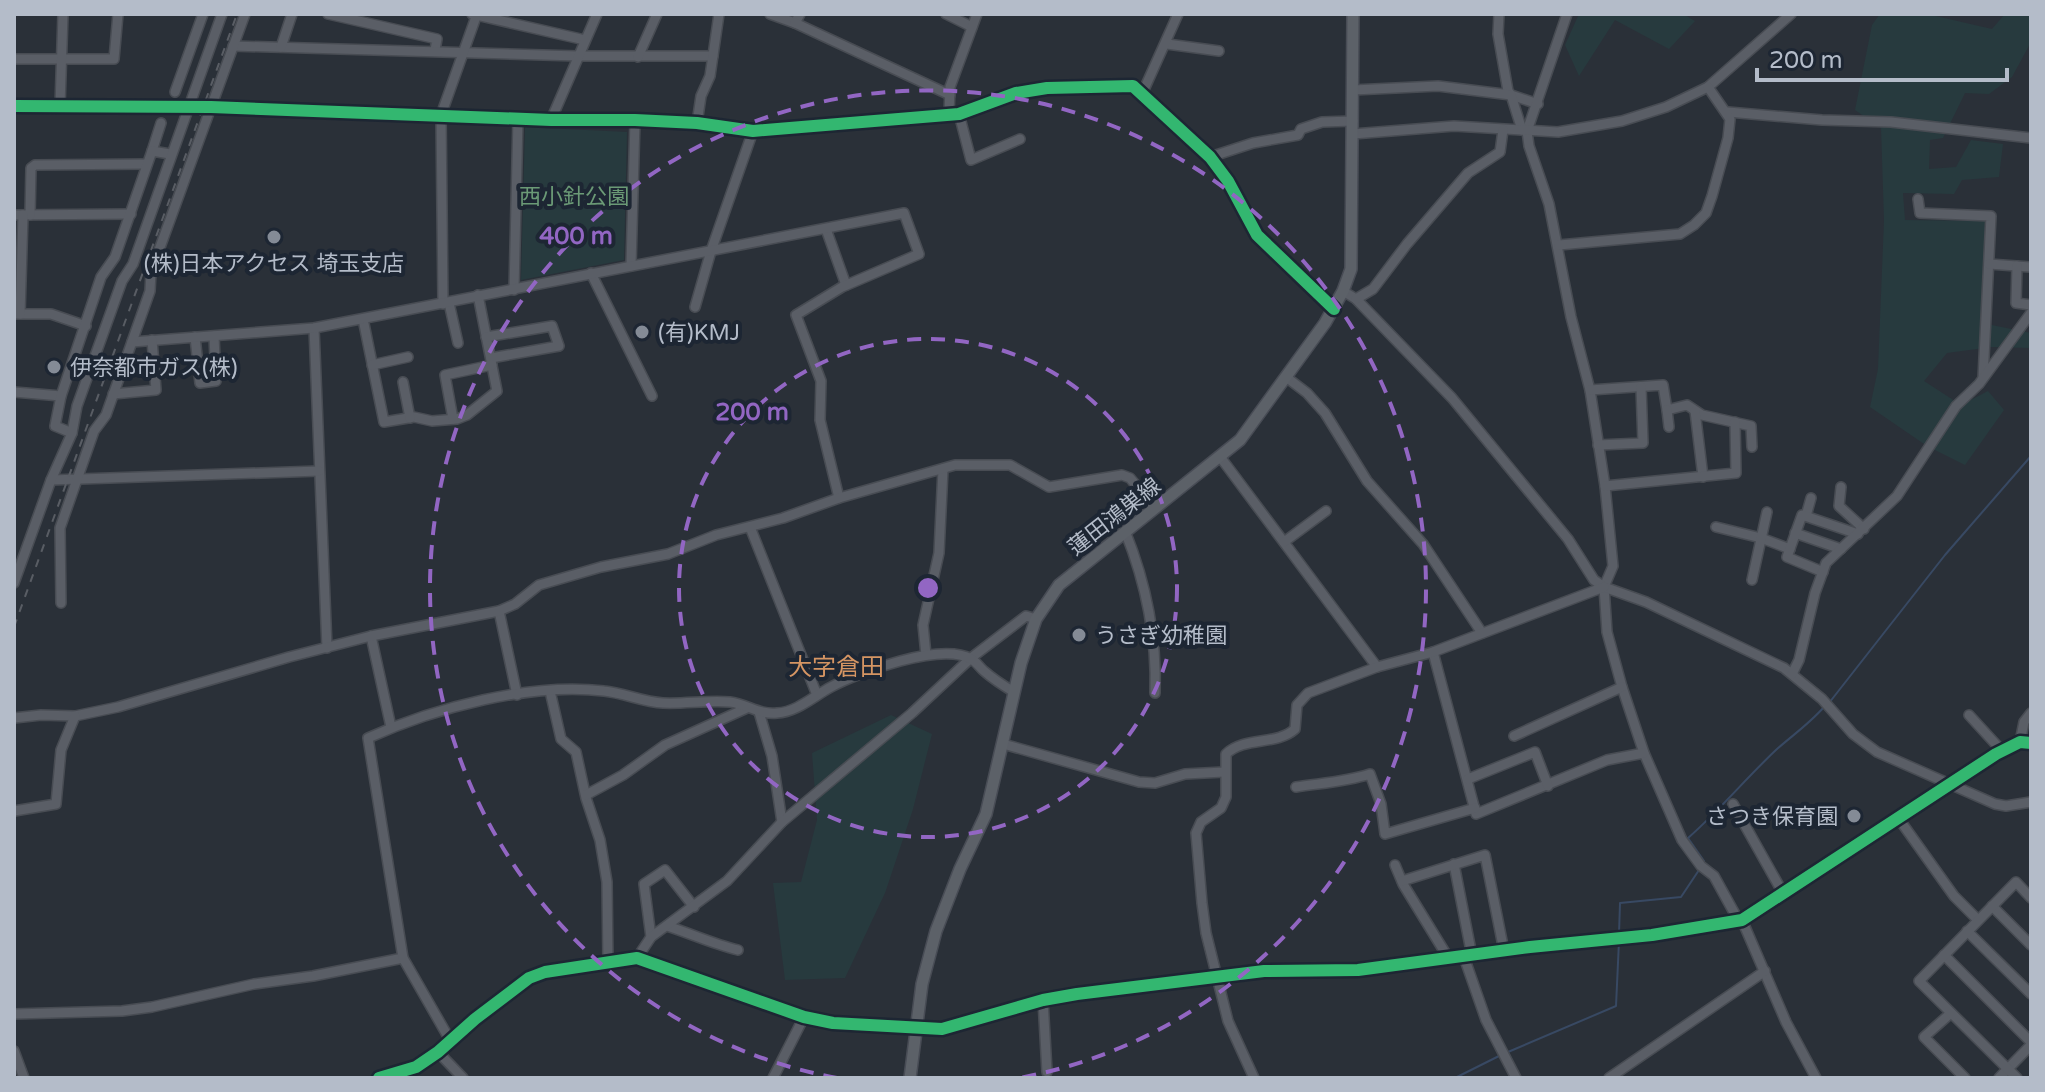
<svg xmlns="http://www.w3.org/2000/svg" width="2045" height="1092" font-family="'Varela Round','Noto Sans JP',sans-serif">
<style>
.green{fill:#273a3e}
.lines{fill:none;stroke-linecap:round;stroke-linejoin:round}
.stream{stroke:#384963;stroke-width:2}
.minor-casing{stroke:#484c53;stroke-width:12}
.major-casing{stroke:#484c55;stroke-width:14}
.minor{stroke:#5a5e66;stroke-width:9}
.major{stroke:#5c6168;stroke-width:11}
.rail{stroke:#595d64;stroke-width:2;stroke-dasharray:8 8;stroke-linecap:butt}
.cycleway-casing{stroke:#1d2633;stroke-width:17}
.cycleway{stroke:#33b770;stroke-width:12}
.ring{fill:none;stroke:#9266c3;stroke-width:4;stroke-dasharray:14 10}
.poi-dot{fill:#848b96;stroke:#1d2633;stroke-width:3}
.labels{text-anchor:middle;stroke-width:8;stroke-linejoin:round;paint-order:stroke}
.park-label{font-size:22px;fill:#6b9a76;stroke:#1d2633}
.poi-label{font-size:22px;fill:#b4bcc9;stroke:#1d2633;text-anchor:start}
.street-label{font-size:22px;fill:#b4bcc9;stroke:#1d2633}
.neighbourhood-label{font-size:24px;fill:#d59563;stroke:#1d2633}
.centre{fill:#9266c3;stroke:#1d2633;stroke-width:4}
.ring-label{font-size:24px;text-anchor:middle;font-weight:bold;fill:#9266c3;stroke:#1d2633;stroke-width:8;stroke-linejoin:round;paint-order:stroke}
</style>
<rect width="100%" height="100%" fill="#2a3038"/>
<g class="green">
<path d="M1579 14H1683L1695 21 1669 49 1615 20 1579 76 1565 45Z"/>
<path d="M1880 14H1927L1992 29 2005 14H2031V42L2012 77 1989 94 1965 93 1943 138 1930 140 1929 169 1956 167 1971 140 2003 144 1999 177 1962 180 1954 194 1903 193 1905 220 1985 221 1982 323 2031 333V348L1992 347 1947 353 1924 381 1961 405 1988 391 2004 410 1965 465 1927 446 1870 407 1878 369 1884 220 1881 128 1855 110 1872 25Z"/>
<path d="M525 127 627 132 624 260 521 280Z"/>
<path d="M891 715 932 734 913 809 885 893 845 978 785 980 773 883 801 882 817 820 812 753Z"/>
</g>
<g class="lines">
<g class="stream">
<path d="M1829 703 1945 555 2031 456"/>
<path d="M1704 861 1688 838C1720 810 1746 778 1777 749 1793 735 1810 723 1824 707"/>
<path d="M1619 934 1620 903 1681 897 1699 870"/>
<path d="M1508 1052 1616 1006 1619 941"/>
<path d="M1455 1078 1499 1056"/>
</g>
<g class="minor-casing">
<g id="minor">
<path d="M328 14 437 39 435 50"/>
<path d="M472 14 585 40"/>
<path d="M770 14 795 23 800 14"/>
<path d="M946 14 972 27"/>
<path d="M1499 14 1498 34 1508 91 1511 95 1538 104"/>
<path d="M1567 14 1527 131 1529 146 1549 204 1571 317 1590 390 1605 486 1613 566 1604 587 1607 632 1622 687 1644 753 1682 840 1701 866 1714 876 1736 916 1742 920 1786 1022 1816 1078"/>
<path d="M795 23 950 95"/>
<path d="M1167 44 1219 51"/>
<path d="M233 46 578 56H713"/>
<path d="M281 47 292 14"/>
<path d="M638 57 657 14"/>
<path d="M14 59H114L118 14"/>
<path d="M1353 90 1438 86 1511 95 1522 130"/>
<path d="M175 92 203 14"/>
<path d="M1142 94 1178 14"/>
<path d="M14 106 211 107 551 120H635L697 123 753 131 959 114 1016 93 1047 88 1133 86 1210 157 1228 181 1257 235 1334 309"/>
<path d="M60 106 63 14"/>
<path d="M1728 112 1822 120 1891 122 2031 138"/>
<path d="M949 114 950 87 977 14"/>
<path d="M959 114 971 160 1020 139"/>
<path d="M551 120 597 14"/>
<path d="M697 123 701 96 710 76 719 14"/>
<path d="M1353 134 1454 126 1558 132 1622 121 1666 107 1708 87 1791 14"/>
<path d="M152 151 161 123"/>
<path d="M1210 157 1253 143 1298 135 1301 129 1322 122 1353 121"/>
<path d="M1918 199 1920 213 1991 216 1983 378"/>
<path d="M14 215 131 214"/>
<path d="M30 215 31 168 35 165 147 164"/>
<path d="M826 229 846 285"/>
<path d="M1559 245 1680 234 1694 225 1706 213 1712 196 1728 138 1730 119 1708 87"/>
<path d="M1989 264 2030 267"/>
<path d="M631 266 635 120"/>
<path d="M2017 266 2016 303 2031 305"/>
<path d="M591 273 652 396"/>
<path d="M514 290 518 118"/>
<path d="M1343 291 1356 299 1452 398 1568 539 1594 580 1604 587 1646 602 1784 668 1822 699 1853 734 1877 752 1995 804 2006 806 2031 802"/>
<path d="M1356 299 1373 289 1407 244 1468 173 1500 152 1503 130"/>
<path d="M449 303 458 343"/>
<path d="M443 304 441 115 477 14"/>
<path d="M695 307 711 251 753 131"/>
<path d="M14 314H51L86 326"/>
<path d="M20 314 23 215"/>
<path d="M363 319 384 422 414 417 432 421 457 419 467 415 497 391 478 295"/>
<path d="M314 328 327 648"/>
<path d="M195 337 200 383 216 381 214 336"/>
<path d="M486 337 552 326 559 346 491 358"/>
<path d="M132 342 314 328 904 213 919 254 842 287 796 315 821 381 820 420 839 498"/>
<path d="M372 365 408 357"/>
<path d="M1286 377 1307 393 1325 413 1367 481 1423 544 1482 633"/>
<path d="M403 382 410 418"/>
<path d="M1590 390 1663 385 1667 410 1687 405 1702 415 1751 426 1752 447"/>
<path d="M14 392 61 396"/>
<path d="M113 394 156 390 152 340"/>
<path d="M1667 410 1669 427"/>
<path d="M1695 411 1703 477"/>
<path d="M453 419 445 375 492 365"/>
<path d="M72 433 55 426 61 396 101 277 115 257 152 151 170 154"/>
<path d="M1598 445 1643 443 1641 387"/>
<path d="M1221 458 1377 667"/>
<path d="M51 480 319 471"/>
<path d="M1605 486 1736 473 1735 422"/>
<path d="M1841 487 1839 506 1864 529"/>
<path d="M1806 516 1811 498"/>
<path d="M750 527 817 695"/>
<path d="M1716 527 1761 538 1790 549"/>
<path d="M1125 531C1146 583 1157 636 1155 693"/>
<path d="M1795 533 1841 549"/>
<path d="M1284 542 1326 511"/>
<path d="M1823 572 1787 557 1802 515 1858 534"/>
<path d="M1752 580 1767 512"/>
<path d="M14 583 51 480 72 433 77 406 122 281 133 264 222 14"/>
<path d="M61 603 60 528 94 431 106 415 150 291 151 272 245 14"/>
<path d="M499 611 517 695"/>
<path d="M371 636 391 727"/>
<path d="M1433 652 1476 814 1607 760 1644 753"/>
<path d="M926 655 923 625 939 553 943 469"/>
<path d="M1792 674 1799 660 1815 593 1826 563 1897 496 1956 406 1979 384 2031 313"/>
<path d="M550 691 561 739 576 752 586 798 600 840 607 882 608 963"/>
<path d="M759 712 772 756 782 822"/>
<path d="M1969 715 2002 751"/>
<path d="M14 718 41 715 75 716 118 707 289 657 371 636 499 611 515 604 539 585 601 567 668 554 716 535 783 518 839 498 955 465H1010L1049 487 1122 475 1130 478 1155 508"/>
<path d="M1514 736 1622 687"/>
<path d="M2020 742 2024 722 2031 713"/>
<path d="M1003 744 1139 782 1155 783 1185 774 1224 772"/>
<path d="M1468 779 1535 752 1548 786"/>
<path d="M1296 787C1322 783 1345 782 1370 774L1381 804 1385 834 1475 808"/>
<path d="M586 795 623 775 665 745 747 708"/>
<path d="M1733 804 1783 893"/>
<path d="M14 811 56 804 61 750 75 716"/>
<path d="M1899 819 1954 896 1978 920"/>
<path d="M1454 864 1472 956"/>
<path d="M1395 865 1403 884 1449 959"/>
<path d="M1402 881 1485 855 1504 951"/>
<path d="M1992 906 2031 945"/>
<path d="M667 926C692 934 713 944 738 950"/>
<path d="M1967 931 2031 994"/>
<path d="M651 937 644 884 665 870 694 907"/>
<path d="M1944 955 2031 1042"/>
<path d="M1464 957 1486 1020 1516 1078"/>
<path d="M637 958 651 937 727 881 782 822 912 713 971 658 1026 616 1036 619"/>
<path d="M1043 1000 1047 1072"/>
<path d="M1951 1013 1924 1037 1965 1078"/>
<path d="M14 1014 122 1011 152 1007 254 984 313 976 403 958"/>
<path d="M450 1040 403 958 368 738C434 708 531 682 604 691 624 693 643 702 663 703 686 704 708 700 730 702 747 704 759 715 777 713 797 712 814 696 831 687 859 672 941 642 971 659 976 661 980 668 984 671 993 679 1004 686 1014 692"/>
<path d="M14 1051 24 1078"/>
<path d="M438 1052 463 1078"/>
<path d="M379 1078 416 1067 438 1052 475 1019 529 978 545 972 637 958 804 1017 833 1023 942 1029 1043 1000 1077 994 1264 971 1358 970 1530 947 1652 935 1742 920 1996 754 2020 742 2031 743"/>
<path d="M773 1078 804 1017"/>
<path d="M1254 1078 1228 1021 1206 933 1202 903 1196 833 1201 822 1221 808 1226 797V754C1245 736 1276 746 1295 729L1297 705 1308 693 1377 667 1433 652 1604 587"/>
<path d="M1609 1078 1765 971"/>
<path d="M1999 1078 2031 1045"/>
<path d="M2017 1078 1919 981 2016 882 2031 898"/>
</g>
</g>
<g class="major-casing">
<path id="major" d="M910 1078 922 984 936 931 960 869 986 814 1021 663 1036 619 1059 585 1240 440 1325 323 1343 291 1351 269 1353 14"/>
</g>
<use href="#minor" class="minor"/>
<use href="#major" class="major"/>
<path class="rail" d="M14 627 237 14"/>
<g class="cycleway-casing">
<g id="cycleway">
<path d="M14 106 211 107 551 120H635L697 123 753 131 959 114 1016 93 1047 88 1133 86 1210 157 1228 181 1257 235 1334 309"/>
<path d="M379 1078 416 1067 438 1052 475 1019 529 978 545 972 637 958 804 1017 833 1023 942 1029 1043 1000 1077 994 1264 971 1358 970 1530 947 1652 935 1742 920 1996 754 2020 742 2031 743"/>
</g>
</g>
<use href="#cycleway" class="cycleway"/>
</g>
<g class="ring">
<circle cx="928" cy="588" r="249"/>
<path d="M837 1078A498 498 0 1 1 1019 1078"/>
</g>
<g class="poi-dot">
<circle cx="274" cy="237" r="8"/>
<circle cx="642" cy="332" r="8"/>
<circle cx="54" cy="367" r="8"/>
<circle cx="1079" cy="635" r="8"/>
<circle cx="1854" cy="816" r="8"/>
</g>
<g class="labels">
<g class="park-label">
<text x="574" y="204">西小針公園</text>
</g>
<g class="poi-label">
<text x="274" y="271" text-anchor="middle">(株)日本アクセス 埼玉支店</text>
<text x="658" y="340">(有)KMJ</text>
<text x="70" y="375">伊奈都市ガス(株)</text>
<text x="1095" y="643">うさぎ幼稚園</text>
<text x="1838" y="824" text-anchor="end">さつき保育園</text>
</g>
<g class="street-label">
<text transform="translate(1114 516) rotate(-38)" y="8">蓮田鴻巣線</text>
</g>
<g class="neighbourhood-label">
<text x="836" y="675">大字倉田</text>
</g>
</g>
<circle cx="928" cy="588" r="12" class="centre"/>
<g class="ring-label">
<text x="576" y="244">400 m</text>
<text x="752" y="420">200 m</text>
</g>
<rect width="2045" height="1092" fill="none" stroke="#b4bcc9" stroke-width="32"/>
<path d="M1757 68v12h250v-12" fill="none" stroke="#b4bcc9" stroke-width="4"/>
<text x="1769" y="68" font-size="24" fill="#b4bcc9" stroke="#1d2633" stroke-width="6" paint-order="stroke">200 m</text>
</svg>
